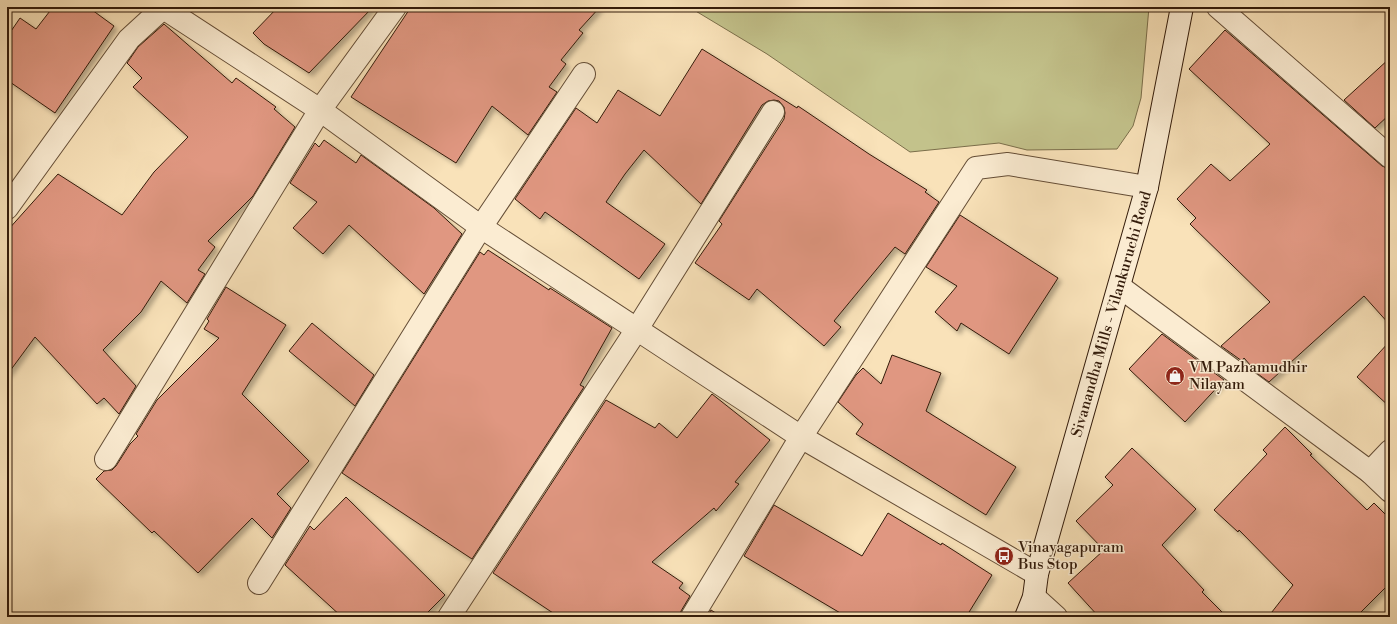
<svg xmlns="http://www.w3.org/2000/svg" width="1397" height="624" font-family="'Libre Bodoni',serif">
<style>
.green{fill:#c3c28b;stroke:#7b6e4a}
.building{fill:#e09781;stroke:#331b0a;filter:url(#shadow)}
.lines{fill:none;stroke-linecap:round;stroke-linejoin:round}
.street-casing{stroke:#644d36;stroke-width:24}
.secondary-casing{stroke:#331b0a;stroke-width:24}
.street{stroke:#fbecd2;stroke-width:22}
.secondary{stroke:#fbecd2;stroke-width:22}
.labels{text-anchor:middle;stroke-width:3;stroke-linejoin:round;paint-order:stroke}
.street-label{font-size:15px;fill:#331b0a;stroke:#fbecd2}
.poi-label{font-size:15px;fill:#331b0a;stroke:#fbecd2;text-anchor:start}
</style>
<defs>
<filter id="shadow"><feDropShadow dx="3.5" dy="3.5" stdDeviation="2" flood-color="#0004"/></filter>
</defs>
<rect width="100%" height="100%" fill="#f9e2b9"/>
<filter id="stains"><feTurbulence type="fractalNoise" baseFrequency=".005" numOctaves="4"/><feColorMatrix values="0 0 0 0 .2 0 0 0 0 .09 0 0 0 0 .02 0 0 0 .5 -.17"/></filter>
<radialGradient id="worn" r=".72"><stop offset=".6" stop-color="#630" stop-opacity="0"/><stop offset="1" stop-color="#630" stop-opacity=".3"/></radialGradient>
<path class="green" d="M689 7H1149L1141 98 1133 126 1117 149 1027 150 999 143 910 152 767 54Z"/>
<g class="building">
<path d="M53 7H88L114 26 55 113 7 80V37L20 18 36 29Z"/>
<path d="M278 7H373L309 73 264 44 253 33Z"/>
<path d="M411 7H600L579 30 583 33 561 60 566 64 549 87 557 92 528 135 492 106 456 163 351 97Z"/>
<path d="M164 24 232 83 236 78 276 107 274 109 295 127 253 196 208 241 215 247 198 270 205 274 187 303 161 281 141 312 103 350 136 386 119 414 104 398 97 404 35 337 7 375V231L58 174 122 215 154 172 188 137 133 87 142 78 127 63 138 47Z"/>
<path d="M1225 30 1382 166 1390 169V325L1364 296 1269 382 1258 374 1244 358 1242 361 1221 346 1270 302 1190 224 1196 218 1177 199 1211 164 1230 181 1270 144 1189 69Z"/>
<path d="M702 49 797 108 798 106 869 154 927 190 925 192 939 202 905 254 895 247 834 321 841 327 824 346 757 289 749 300 695 263 722 224 719 221 784 119 785 113 784 107 779 101 774 100 768 101 762 105 701 204 644 150 625 174 606 202 665 244 639 279 545 212 540 219 515 199 576 108 597 123 618 90 660 116Z"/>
<path d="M1390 58V114L1375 128 1344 100Z"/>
<path d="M324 140 356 163 361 155 434 208 462 234 424 294 349 225 323 254 293 228 317 202 290 183 315 143 319 147Z"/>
<path d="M960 215 1058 278 1009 354 961 323 957 331 935 312 957 286 926 267Z"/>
<path d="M488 250 549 290 550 288 612 328 580 385 584 387 472 559 342 473 480 252 484 255Z"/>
<path d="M226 287 286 325 242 394 309 461 277 494 291 508 272 538 252 518 198 573 154 531 152 533 96 479 104 471 112 470 116 466 130 444 138 436 136 434 157 400 219 338 204 329 209 321 207 319Z"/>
<path d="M312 323 374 375 355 406 289 351Z"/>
<path d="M1162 334 1224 380 1185 422 1129 369Z"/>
<path d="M1390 341V407L1357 377Z"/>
<path d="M892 355 941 373 926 411 1016 467 986 515 856 434 863 424 838 402 856 375 863 368 881 384Z"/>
<path d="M712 394 770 440 735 482 739 484 716 511 714 508 652 562 683 583 679 588 690 596 681 611 680 617H559L493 573 606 400 655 428 659 423 677 438Z"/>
<path d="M1285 427 1312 454 1310 455 1367 510 1374 503 1390 519V583L1356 617H1268L1293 585 1239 530 1238 532 1214 510 1267 454 1263 450Z"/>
<path d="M1132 448 1196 509 1162 545 1204 590 1202 592 1227 617H1099L1068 583 1104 550 1076 521 1113 485 1105 477Z"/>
<path d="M346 497 445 595 423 617H342L285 565 310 526 314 530Z"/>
<path d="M774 505 862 556 888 513 941 545 942 543 992 575 966 617H847L744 556Z"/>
<path d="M711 610 722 617H707Z"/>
</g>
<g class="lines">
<g class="street-casing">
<g id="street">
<path d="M162 7 320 110 481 227 801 437 1037 574"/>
<path d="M1218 7 1390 157"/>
<path d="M7 208 129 39 164 7"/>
<path d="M1120 287 1370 472 1390 491"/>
<path d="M106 459 320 110 395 7"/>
<path d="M1370 472 1390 451"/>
<path d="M259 583 481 227 584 74"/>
<path d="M1034 597 1056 617"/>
<path d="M449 617 637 329 773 112"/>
<path d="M692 617 801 437 976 168 1008 164 1147 187"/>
</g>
</g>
<g class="secondary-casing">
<path id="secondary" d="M1026 617 1034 597 1037 574 1147 187 1182 7"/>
</g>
<use href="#street" class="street"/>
<use href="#secondary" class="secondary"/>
</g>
<defs>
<g id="shop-disc" transform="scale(1)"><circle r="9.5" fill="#8f2418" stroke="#fbecd2"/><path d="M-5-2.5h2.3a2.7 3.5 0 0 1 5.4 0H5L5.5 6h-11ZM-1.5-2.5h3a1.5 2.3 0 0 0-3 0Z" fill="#fff"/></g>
<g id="bus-disc" transform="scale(1)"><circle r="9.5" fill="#8f2418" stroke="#fbecd2"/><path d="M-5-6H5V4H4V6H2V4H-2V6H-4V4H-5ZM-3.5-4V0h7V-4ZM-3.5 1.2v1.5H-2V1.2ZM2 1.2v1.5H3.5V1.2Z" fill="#fff"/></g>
</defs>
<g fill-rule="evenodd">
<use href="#shop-disc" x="1175" y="376"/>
<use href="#bus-disc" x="1004" y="556"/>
</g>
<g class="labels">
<g class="street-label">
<text transform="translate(1111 314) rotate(-74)" y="5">Sivanandha Mills - Vilankuruchi Road</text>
</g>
<g class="poi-label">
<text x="1189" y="372">VM Pazhamudhir<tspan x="1189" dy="17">Nilayam</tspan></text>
<text x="1018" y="552">Vinayagapuram<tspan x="1018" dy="17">Bus Stop</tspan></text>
</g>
</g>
<rect width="1397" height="624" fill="none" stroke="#f9e2b9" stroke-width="24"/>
<rect x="8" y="8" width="1381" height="608" fill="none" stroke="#331b0a" stroke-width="2"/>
<rect x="12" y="12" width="1373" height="600" fill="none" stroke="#331b0a"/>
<rect width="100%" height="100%" filter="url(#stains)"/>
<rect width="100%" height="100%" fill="url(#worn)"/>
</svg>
